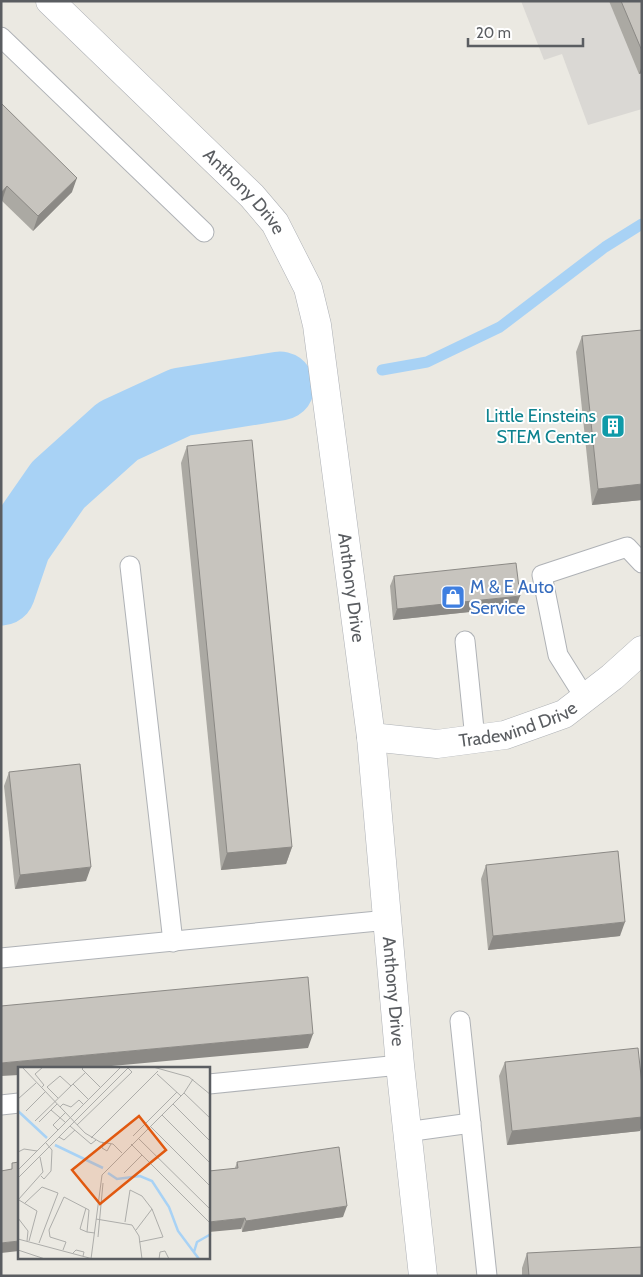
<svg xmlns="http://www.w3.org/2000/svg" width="643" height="1277" font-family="Cabin,sans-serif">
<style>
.industrial{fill:#dad8d4}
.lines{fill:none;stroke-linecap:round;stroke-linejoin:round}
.stream{stroke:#a8d2f5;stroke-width:11}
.river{stroke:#a8d2f5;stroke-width:69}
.lane-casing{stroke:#afb2b6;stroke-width:21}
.street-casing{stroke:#afb2b6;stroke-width:29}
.secondary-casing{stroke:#aeb1b6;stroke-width:29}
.lane{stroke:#fff;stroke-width:19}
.street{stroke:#fff;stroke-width:28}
.secondary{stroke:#fff;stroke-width:28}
.wall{fill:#aba9a3}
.shaded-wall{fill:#8b8985}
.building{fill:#c7c4be;stroke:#8b8985}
.labels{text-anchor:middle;stroke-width:4;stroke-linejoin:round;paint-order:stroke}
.street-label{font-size:18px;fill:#5a5d61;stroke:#fff}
.culture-label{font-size:18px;fill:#0d838f;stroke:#fff;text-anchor:end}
.shop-label{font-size:18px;fill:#366cbe;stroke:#fff;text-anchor:start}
.inset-river{fill:none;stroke:#a8d2f5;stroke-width:2.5}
.inset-road{fill:none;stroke:#adadaa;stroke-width:1}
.view{fill:#e15910;fill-opacity:0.15;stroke:#e15910;stroke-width:2.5}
.inset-edge{fill:none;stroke:#5a5d61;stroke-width:2.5}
</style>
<rect width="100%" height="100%" fill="#ebe9e2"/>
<path class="industrial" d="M521 1H642V109L588 125 562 54 544 60Z"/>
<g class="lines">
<path class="stream" d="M382 370 427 362 500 327 605 247 642 224"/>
<path class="river" d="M1 591 17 544 58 485 118 431 181 402 280 386"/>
<g class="lane-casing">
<g id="lane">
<path d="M1 37 204 232"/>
<path d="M130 566 173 942"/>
<path d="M465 641 475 739"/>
<path d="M585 698 558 655 542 575 627 547 642 563"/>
<path d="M1 958 388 920"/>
<path d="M460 1021 487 1276"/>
<path d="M209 1084 400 1065"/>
<path d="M1 1105 19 1103"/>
<path d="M406 1132 471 1123"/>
</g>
</g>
<g class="street-casing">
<g id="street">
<path id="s1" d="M371 737 437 744 505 735 564 714 612 677 642 650"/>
</g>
</g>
<g class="secondary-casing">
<g id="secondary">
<path id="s2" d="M50 1 252 196 275 223 308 288 317 325 371 737 400 1065 423 1276"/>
</g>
</g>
<use href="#lane" class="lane"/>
<use href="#street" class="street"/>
<use href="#secondary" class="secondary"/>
</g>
<g class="wall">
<path d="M609 1H642V73L639 74Z"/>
<path d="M1 103 72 192 33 231 2 201Z"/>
<path d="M582 336 642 500 592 505 576 352Z"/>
<path d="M187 446 292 847 286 864 221 870 181 463Z"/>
<path d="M394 576 516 607 393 620 390 586Z"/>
<path d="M9 772 86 881 15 889 4 786Z"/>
<path d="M486 865 620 936 488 950 481 879Z"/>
<path d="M505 1062 642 1085V1125L640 1131 507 1145 499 1076Z"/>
<path d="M237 1162 343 1217 242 1232 235 1168Z"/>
<path d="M527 1253 642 1276H522V1268Z"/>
</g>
<g class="shaded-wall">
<path d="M642 66V73L639 74Z"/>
<path d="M77 178 72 192 33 231 38 216Z"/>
<path d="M7 186 2 201 1 202V193Z"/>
<path d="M642 484V500L592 505 598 489Z"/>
<path d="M520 596 516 607 393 620 397 609Z"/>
<path d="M292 847 286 864 221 870 227 853Z"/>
<path d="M91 867 86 881 15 889 20 875Z"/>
<path d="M625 922 620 936 488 950 493 936Z"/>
<path d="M313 1034 308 1048 90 1068H19V1075L1 1076V1063Z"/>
<path d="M642 1117V1125L640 1131 507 1145 512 1131Z"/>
<path d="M347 1206 343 1217 242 1232 246 1221Z"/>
<path d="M245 1218 241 1229 209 1232V1222Z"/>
<path d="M19 1241V1251L1 1253V1243Z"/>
</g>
<g class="building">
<path d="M621 1H642V51Z"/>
<path d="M1 103 77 178 38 216 7 186 1 193Z"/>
<path d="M642 330V484L598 489 582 336Z"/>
<path d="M252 440 292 847 227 853 187 446Z"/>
<path d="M516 563 520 596 397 609 394 576Z"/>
<path d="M80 764 91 867 20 875 9 772Z"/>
<path d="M618 851 625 922 493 936 486 865Z"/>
<path d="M308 977 313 1034 1 1063V1006Z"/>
<path d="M638 1048 642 1085V1117L512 1131 505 1062Z"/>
<path d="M339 1147 347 1206 246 1221 245 1218 209 1222V1171L238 1168 237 1162Z"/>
<path d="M19 1162V1241L1 1243V1171L12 1169V1163Z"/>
<path d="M642 1247V1276H529L527 1253Z"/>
</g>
<defs>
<g id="building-square" transform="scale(1.25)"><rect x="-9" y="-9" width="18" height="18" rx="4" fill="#0f9aa8" stroke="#fff"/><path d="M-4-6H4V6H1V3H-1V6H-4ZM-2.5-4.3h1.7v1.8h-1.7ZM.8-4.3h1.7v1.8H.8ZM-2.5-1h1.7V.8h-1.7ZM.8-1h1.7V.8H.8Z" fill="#fff"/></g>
<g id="shop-square" transform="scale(1.25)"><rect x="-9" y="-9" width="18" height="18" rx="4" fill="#3f7fe0" stroke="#fff"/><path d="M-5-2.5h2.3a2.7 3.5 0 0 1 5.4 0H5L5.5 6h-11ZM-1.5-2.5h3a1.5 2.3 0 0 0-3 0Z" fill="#fff"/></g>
</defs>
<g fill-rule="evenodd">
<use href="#building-square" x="613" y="426"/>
<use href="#shop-square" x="453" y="597"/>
</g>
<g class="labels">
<g class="street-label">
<text dy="6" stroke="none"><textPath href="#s2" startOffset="272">Anthony Drive</textPath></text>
<text dy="6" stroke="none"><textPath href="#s2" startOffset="692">Anthony Drive</textPath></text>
<text dy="6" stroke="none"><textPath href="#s1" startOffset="150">Tradewind Drive</textPath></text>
<text dy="6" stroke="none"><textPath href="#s2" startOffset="1098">Anthony Drive</textPath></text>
</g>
<g class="culture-label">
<text x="596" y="422">Little Einsteins<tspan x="596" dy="21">STEM Center</tspan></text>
</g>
<g class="shop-label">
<text x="470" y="593">M &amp; E Auto<tspan x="470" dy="21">Service</tspan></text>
</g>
</g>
<g transform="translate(18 1067)">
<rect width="192" height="192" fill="#ebe9e2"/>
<path class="inset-river" d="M0 44 29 71M37 78 85 101M90 106 99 112 122 109 134 114 151 140 160 164 181 192M176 185 179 175 193 167"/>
<path class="inset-road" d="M4 0 67 66 82 75 95 77 104 86M66 0 64 2 82 20M135 0 171 10 193 28M67 6 55 17 70 32M139 7 163 29M29 20 42 9 53 19M29 20 40 31M23 21 26 18 17 7 25 0M166 26 193 52M0 32 18 16M39 37 33 43 47 55M155 37 193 75M42 40 45 37 53 40 61 33 65 37M8 44 27 25M144 48 193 97M17 54 55 17M21 55 33 43M59 58 114 5 110 1M52 59 73 77 78 73M132 59 193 120M40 63 35 58 48 45M115 69 159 25M41 70 46 73 57 63M73 71 140 4M120 71 193 143M85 75 84 81 89 84 93 77M113 77 193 157M0 85 6 82 19 84M0 103 103 0M106 106 124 88M23 109 26 112 33 104 34 83 28 76M0 111 111 0M0 133 25 105 22 90M1 133 19 144 11 174M7 136 24 120 40 126 21 176M68 141 62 162 69 165M0 151 10 164 9 174M78 152 114 158 121 169 124 192M107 155 112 123 124 129 134 142 145 170 121 175M118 163 134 142M80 170 85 116M0 172 75 192M0 183 27 192M45 183 48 175 32 170 31 163 46 130 71 143 69 165 77 166M55 186 58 183 66 185 65 189M73 192 84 108 166 26 175 12M141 192 142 185 147 184 151 192"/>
<path class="view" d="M121 49 148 83 82 137 54 103Z"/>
<rect width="192" height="192" class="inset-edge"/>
</g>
<rect width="643" height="1277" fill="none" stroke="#5a5d61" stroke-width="5"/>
<path d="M468 38v8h115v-8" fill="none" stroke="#5a5d61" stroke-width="2.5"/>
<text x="476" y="38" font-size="15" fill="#5a5d61" stroke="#ffffff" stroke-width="4" paint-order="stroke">20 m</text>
</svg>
